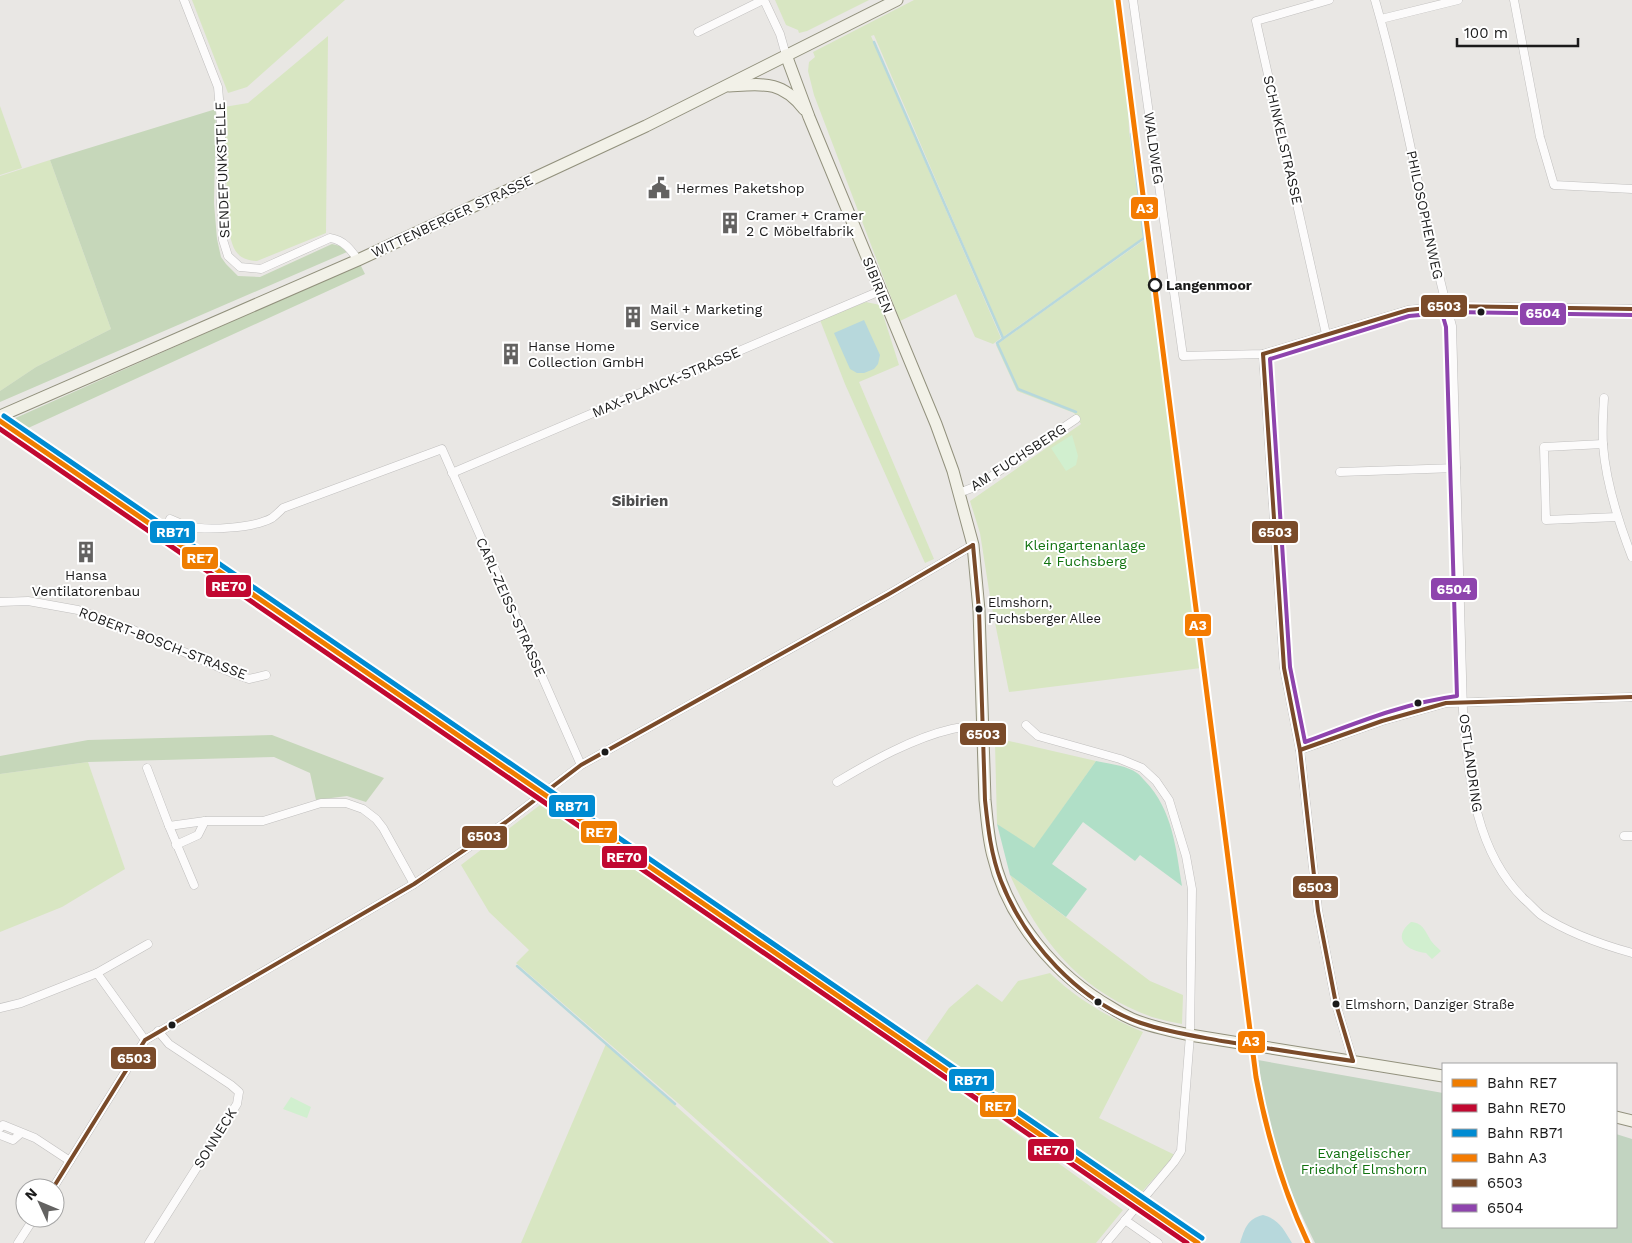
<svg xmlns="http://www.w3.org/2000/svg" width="1632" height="1243" font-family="'Work Sans',sans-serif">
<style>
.grass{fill:#d8e6c2}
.forest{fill:#c6d7ba}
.cemetery{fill:#c2d4c1}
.park{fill:#d1efcf}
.pitch{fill:#b0dfc7}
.water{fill:#b7d8dc}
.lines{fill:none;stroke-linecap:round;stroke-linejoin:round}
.stream{stroke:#b7d8dc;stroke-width:2.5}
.street-casing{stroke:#c0bfbe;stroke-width:9}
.secondary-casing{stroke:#92917d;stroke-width:13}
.street{stroke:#fcfbfb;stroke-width:8}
.secondary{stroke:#f2f1e8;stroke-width:11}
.bus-1-casing{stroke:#fff;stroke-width:8}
.bus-2-casing{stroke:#fff;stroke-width:8}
.bus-1{stroke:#7a4b2a;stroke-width:4}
.bus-2{stroke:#8e44ad;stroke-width:4}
.rail-1-casing{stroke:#fff;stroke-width:9}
.rail-2-casing{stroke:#fff;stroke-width:9}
.rail-3-casing{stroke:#fff;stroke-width:9}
.rail-4-casing{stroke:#fff;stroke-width:9}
.rail-1{stroke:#ef7d00;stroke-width:5}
.rail-2{stroke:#c10831;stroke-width:5}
.rail-3{stroke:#008bd2;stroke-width:5}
.rail-4{stroke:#f47b01;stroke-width:5}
.stop-dot{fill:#fff;stroke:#1b1b1b;stroke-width:2.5}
.bus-dot{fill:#1b1b1b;stroke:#fff;stroke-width:2}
.labels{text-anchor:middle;stroke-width:4;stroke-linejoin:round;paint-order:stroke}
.bus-label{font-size:13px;fill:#1b1b1b;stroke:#fff;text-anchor:start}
.street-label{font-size:14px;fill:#1b1b1b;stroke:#fff}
.poi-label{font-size:14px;fill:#1b1b1b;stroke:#fff;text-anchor:start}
.stop-label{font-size:14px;font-weight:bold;fill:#1b1b1b;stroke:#fff;text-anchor:start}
.park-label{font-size:14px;fill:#10720f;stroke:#fff}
.neighbourhood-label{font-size:15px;font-weight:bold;fill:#4e4e4e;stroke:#fff}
.line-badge{stroke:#fff;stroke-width:2}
.badge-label{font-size:14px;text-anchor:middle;font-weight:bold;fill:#fff}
</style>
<rect width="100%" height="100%" fill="#e9e7e4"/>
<g class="grass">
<path d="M192 0H345L247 87 228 93Z"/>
<path d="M775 0H869L807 31 799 33 798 30 786 25Z"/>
<path d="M914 0H1115L1128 94 1129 131 1143 238 1003 337 874 35 871 36 1001 338 993 344 975 337 956 294 900 321 814 95 808 71 809 62 815 57 813 52Z"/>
<path d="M328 36 326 233 257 261C234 260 232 246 228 226L224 107 248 103Z"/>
<path d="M0 106 22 168 0 175Z"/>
<path d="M50 160 111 329 36 367 0 391V176Z"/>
<path d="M1144 240 1201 668 1009 692 991 603 980 533 970 501 1081 424 1074 413 1017 391 996 345Z"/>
<path d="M866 302 880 305 899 365 859 382 934 559 925 563 845 384 820 320Z"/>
<path d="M1009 741 1096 761 1034 849 997 824 995 743Z"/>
<path d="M88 762 125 869 62 907 0 932V774Z"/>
<path d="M540 805C736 938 932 1070 1123 1210L1096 1243H834L678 1103 516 963 529 950 489 912 461 865Z"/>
<path d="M1010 875 1150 981 1183 995 1182 1024C1172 1022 1162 1020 1152 1017 1081 992 1040 942 1010 875Z"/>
<path d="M1050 973C1078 1000 1108 1017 1143 1032L1099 1118 1175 1155 1138 1196 922 1047 949 1008 977 984 1002 1002 1018 981Z"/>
<path d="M606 1044 830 1243H521Z"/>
</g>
<g class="forest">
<path d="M216 109 214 203 217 239 221 257 226 264 238 276 260 277 332 244 340 246 347 252 0 402V391L36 367 111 329 50 160Z"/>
<path d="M360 264 365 274 26 429 11 420Z"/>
<path d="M272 735 384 778 366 802 347 796 316 800 310 773 274 757 88 762 0 774V756L88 740Z"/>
</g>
<path class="cemetery" d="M1258 1060 1443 1093V1227H1616V1134L1632 1139V1243H1315C1300 1213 1287 1183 1276 1151 1267 1122 1263 1091 1258 1060Z"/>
<g class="park">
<path d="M1072 435 1078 456 1076 465 1066 471 1051 448Z"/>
<path d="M1411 922C1424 923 1425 932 1432 942 1434 945 1438 948 1441 951L1432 959 1426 953C1407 951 1391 938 1411 922Z"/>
<path d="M291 1097 311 1107 307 1118 283 1109Z"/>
</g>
<path class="pitch" d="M1096 761C1109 764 1126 765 1137 773 1140 775 1143 779 1145 781 1173 810 1176 849 1182 886L1140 855 1135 861 1083 822 1052 864 1087 889 1066 917 1010 875 997 824 1034 848Z"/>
<g class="water">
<path d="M864 320 880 355 878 364 874 369 864 373H857L850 369 834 333Z"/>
<path d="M1263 1215C1279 1219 1284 1230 1292 1243H1240C1245 1228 1247 1219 1263 1215Z"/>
</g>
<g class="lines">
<g class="stream">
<path d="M874 42 1003 338"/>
<path d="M1076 412 1018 389 997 343 1144 238 1131 134"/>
<path d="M517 966 675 1104"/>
</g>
<g class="street-casing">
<g id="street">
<path d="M184 0 218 87 221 122V203L223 240 228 256 240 267 261 269 330 238C344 240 351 250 358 260"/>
<path d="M764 0 780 34 786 55"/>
<path d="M1133 0 1183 356 1263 354 1408 310 1446 306 1632 309"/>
<path d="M1375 0C1406 107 1422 218 1452 326L1463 711C1469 777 1474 850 1524 899 1530 904 1535 910 1541 915 1568 933 1600 944 1632 953"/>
<path d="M1514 0 1540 137 1554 185 1632 189"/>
<path d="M1381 19 1458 0"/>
<path d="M698 32 763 0"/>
<path d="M1326 334 1256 21 1329 0"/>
<path d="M1263 354 1284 668 1300 750 1318 911 1336 1004 1353 1061"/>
<path d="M1604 398C1603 414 1602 430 1603 445 1606 484 1618 521 1632 557"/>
<path d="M1603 444 1544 447 1546 520 1617 517"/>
<path d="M1340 472 1456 468"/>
<path d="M452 473 880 291"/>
<path d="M959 493 977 486 1076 419"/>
<path d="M170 519C175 521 181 524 187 526 207 531 254 528 272 518 276 515 280 511 283 508L442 449 581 765"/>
<path d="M0 602 28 601 78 610 131 629 230 672 249 679 266 675"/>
<path d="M1026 725 1038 736 1120 759 1142 768 1156 781 1169 800 1186 856 1192 889 1190 1035 1181 1151 1174 1162 1106 1243"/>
<path d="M1300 750 1382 721 1446 703 1632 697"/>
<path d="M147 768 169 826 205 821H263L321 803H346L363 809 376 819 383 828 414 884"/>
<path d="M837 782C872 761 913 738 952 729 962 727 973 726 983 725"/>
<path d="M169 826 194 885"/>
<path d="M1624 836H1632"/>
<path d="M176 845 198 835 205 821"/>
<path d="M97 973 148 944"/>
<path d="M0 1008 21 1003 97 973 145 1040"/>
<path d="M0 1128 3 1125 35 1138 70 1161"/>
<path d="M0 1135 13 1140 21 1133"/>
<path d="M53 1188 145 1040 414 884 506 822 581 765 889 594 973 545"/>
<path d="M1125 1220 1158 1243"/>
<path d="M18 1243 34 1218"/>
<path d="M149 1243 237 1104 239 1092 231 1085 169 1044 158 1031"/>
</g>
</g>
<g class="secondary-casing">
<g id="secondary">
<path d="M786 55 809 117 936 424 953 471 973 545 979 610 985 800C987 818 988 838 993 856 1008 920 1056 976 1112 1008 1118 1012 1125 1016 1132 1019 1151 1027 1171 1031 1190 1035L1443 1076"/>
<path d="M729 86C763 84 781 80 804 109"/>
<path d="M0 416 358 260 646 126 897 0"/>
<path d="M1616 1117 1632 1121"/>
</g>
</g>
<use href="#street" class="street"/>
<use href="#secondary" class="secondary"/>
<g class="bus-1-casing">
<g id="bus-1">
<path d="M1263 354 1284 668 1300 750 1318 911 1336 1004 1353 1061"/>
<path d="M1263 354 1408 310 1446 306 1632 309"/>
<path d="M973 545 979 610 985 800C988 828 991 855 1001 881 1025 942 1078 1001 1141 1023 1167 1032 1195 1036 1222 1041 1266 1048 1309 1055 1353 1061"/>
<path d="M1300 750 1382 721 1446 703 1632 697"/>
<path d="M53 1188 145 1040 414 884 506 822 581 765 889 594 973 545"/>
</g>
</g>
<g class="bus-2-casing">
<g id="bus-2">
<path d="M1454 312 1632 315"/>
<path d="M1442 313 1446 327 1457 696C1404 703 1354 724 1305 742L1290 667 1270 359 1409 316Z"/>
</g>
</g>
<use href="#bus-1" class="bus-1"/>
<use href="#bus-2" class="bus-2"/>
<g class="rail-1-casing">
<path id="rail-1" d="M0 421 1198 1243"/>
</g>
<g class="rail-2-casing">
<path id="rail-2" d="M0 429 1187 1243"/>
</g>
<g class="rail-3-casing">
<path id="rail-3" d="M4 416 1202 1238"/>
</g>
<g class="rail-4-casing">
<path id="rail-4" d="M1118 0 1256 1077C1267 1135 1283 1190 1308 1243"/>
</g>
<use href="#rail-1" class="rail-1"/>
<use href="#rail-2" class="rail-2"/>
<use href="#rail-3" class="rail-3"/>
<use href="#rail-4" class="rail-4"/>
</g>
<defs>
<g id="civic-bare" transform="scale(1.725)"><path d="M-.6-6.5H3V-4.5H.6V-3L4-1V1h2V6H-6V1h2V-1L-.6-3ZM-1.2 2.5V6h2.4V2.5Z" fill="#636261" stroke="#fff" stroke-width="2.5" paint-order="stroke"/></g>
<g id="building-bare" transform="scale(1.725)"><path d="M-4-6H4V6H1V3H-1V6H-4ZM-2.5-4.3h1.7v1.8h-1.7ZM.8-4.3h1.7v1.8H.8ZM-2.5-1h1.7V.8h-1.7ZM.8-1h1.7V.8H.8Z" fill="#636261" stroke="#fff" stroke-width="2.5" paint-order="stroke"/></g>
</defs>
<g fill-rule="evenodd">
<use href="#civic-bare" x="659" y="188"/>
<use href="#building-bare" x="730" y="223"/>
<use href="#building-bare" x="633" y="317"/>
<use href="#building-bare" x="511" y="354"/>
<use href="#building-bare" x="86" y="552"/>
</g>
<circle class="stop-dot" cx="1155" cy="285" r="6"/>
<g class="bus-dot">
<circle cx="1481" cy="312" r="4.5"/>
<circle cx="979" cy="609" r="4.5"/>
<circle cx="1418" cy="703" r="4.5"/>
<circle cx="605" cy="752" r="4.5"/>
<circle cx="1098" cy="1002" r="4.5"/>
<circle cx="1336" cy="1004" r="4.5"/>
<circle cx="172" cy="1025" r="4.5"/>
</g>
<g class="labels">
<g class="bus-label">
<text x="988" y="607">Elmshorn,<tspan x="988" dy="16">Fuchsberger Allee</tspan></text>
<text x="1345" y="1009">Elmshorn, Danziger Straße</text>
</g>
<g class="street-label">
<text transform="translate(1283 140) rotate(77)" y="5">SCHINKELSTRASSE</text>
<text transform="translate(1154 148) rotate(82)" y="5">WALDWEG</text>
<text transform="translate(222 170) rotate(-92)" y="5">SENDEFUNKSTELLE</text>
<text transform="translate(1425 215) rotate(78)" y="5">PHILOSOPHENWEG</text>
<text transform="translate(452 216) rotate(-25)" y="5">WITTENBERGER STRASSE</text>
<text transform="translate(878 285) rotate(68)" y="5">SIBIRIEN</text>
<text transform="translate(666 382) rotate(-23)" y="5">MAX-PLANCK-STRASSE</text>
<text transform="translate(1018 457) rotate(-33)" y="5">AM FUCHSBERG</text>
<text transform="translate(511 607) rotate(66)" y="5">CARL-ZEISS-STRASSE</text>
<text transform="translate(163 643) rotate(21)" y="5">ROBERT-BOSCH-STRASSE</text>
<text transform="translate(1471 763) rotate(82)" y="5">OSTLANDRING</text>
<text transform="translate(215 1138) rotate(-58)" y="5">SONNECK</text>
</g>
<g class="poi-label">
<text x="676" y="193">Hermes Paketshop</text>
<text x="746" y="220">Cramer + Cramer<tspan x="746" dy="16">2 C Möbelfabrik</tspan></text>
<text x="650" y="314">Mail + Marketing<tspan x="650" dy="16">Service</tspan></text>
<text x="528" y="351">Hanse Home<tspan x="528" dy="16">Collection GmbH</tspan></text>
<text x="86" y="580" text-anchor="middle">Hansa<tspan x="86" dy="16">Ventilatorenbau</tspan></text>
</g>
<g class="stop-label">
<text x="1166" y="290">Langenmoor</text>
</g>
<g class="park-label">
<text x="1085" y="550">Kleingartenanlage<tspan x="1085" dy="16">4 Fuchsberg</tspan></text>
<text x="1364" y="1158">Evangelischer<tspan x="1364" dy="16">Friedhof Elmshorn</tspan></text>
</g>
<g class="neighbourhood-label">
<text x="640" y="506">Sibirien</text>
</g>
</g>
<g class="line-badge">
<rect x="1130" y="196" width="29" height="24" rx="5" fill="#f47b01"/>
<rect x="1420" y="294" width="48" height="24" rx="5" fill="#7a4b2a"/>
<rect x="1519" y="302" width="48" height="24" rx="5" fill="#8e44ad"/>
<rect x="149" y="520" width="47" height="24" rx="5" fill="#008bd2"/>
<rect x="1251" y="520" width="48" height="24" rx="5" fill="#7a4b2a"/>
<rect x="181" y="546" width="38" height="24" rx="5" fill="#ef7d00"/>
<rect x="205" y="574" width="47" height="24" rx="5" fill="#c10831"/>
<rect x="1430" y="577" width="48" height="24" rx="5" fill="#8e44ad"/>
<rect x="1184" y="613" width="28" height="24" rx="5" fill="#f47b01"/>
<rect x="959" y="722" width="48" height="24" rx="5" fill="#7a4b2a"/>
<rect x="548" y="794" width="48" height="24" rx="5" fill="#008bd2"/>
<rect x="580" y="820" width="38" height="24" rx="5" fill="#ef7d00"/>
<rect x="461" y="825" width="47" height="24" rx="5" fill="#7a4b2a"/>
<rect x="601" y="845" width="47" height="24" rx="5" fill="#c10831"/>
<rect x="1292" y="875" width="47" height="24" rx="5" fill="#7a4b2a"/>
<rect x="1237" y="1030" width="29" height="24" rx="5" fill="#f47b01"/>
<rect x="110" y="1046" width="47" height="24" rx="5" fill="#7a4b2a"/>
<rect x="948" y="1068" width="47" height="24" rx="5" fill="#008bd2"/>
<rect x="979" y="1094" width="38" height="24" rx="5" fill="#ef7d00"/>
<rect x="1027" y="1138" width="48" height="24" rx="5" fill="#c10831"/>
</g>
<g class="badge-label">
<text x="1145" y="213">A3</text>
<text x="1444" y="311">6503</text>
<text x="1543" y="318">6504</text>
<text x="173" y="537">RB71</text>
<text x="1275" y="537">6503</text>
<text x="200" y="563">RE7</text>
<text x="229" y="591">RE70</text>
<text x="1454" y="594">6504</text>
<text x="1198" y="630">A3</text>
<text x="983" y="739">6503</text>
<text x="572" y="811">RB71</text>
<text x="599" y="837">RE7</text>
<text x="484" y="841">6503</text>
<text x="624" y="862">RE70</text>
<text x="1315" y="892">6503</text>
<text x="1251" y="1046">A3</text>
<text x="134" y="1063">6503</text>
<text x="971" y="1085">RB71</text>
<text x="998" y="1111">RE7</text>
<text x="1051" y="1155">RE70</text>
</g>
<rect x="1442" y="1063" width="175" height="165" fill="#ffffff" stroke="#a4a4a4"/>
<rect x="1452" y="1079" width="25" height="8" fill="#ef7d00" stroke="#a4a4a4"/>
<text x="1487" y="1088" font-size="15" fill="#1b1b1b">Bahn RE7</text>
<rect x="1452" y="1104" width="25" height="8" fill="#c10831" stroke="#a4a4a4"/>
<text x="1487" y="1113" font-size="15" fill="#1b1b1b">Bahn RE70</text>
<rect x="1452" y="1129" width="25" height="8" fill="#008bd2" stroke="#a4a4a4"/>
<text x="1487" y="1138" font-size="15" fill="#1b1b1b">Bahn RB71</text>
<rect x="1452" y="1154" width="25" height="8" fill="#f47b01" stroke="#a4a4a4"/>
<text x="1487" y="1163" font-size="15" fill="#1b1b1b">Bahn A3</text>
<rect x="1452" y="1179" width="25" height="8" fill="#7a4b2a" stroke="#a4a4a4"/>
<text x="1487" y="1188" font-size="15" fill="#1b1b1b">6503</text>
<rect x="1452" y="1204" width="25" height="8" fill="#8e44ad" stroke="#a4a4a4"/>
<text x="1487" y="1213" font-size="15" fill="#1b1b1b">6504</text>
<g transform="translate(40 1203) rotate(314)"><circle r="24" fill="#ffffff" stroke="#a4a4a4"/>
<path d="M0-4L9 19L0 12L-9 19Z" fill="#636261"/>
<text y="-8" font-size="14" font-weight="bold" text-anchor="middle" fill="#1b1b1b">N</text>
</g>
<path d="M1457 38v8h121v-8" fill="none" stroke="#1b1b1b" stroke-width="2.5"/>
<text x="1464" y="38" font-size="15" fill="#1b1b1b" stroke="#ffffff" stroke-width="4" paint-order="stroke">100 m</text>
</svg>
